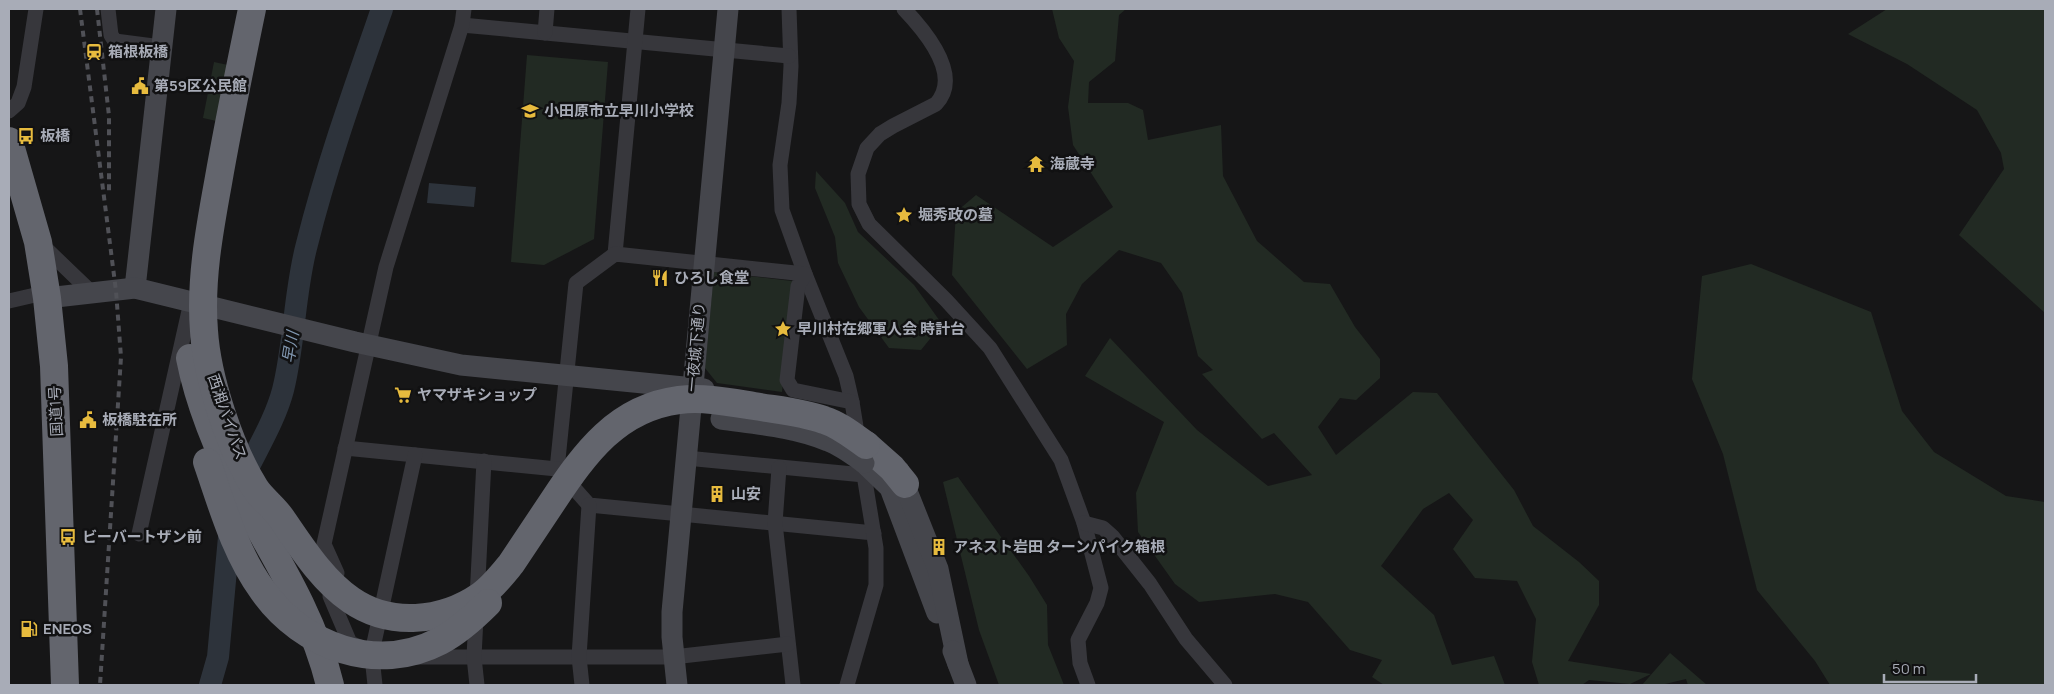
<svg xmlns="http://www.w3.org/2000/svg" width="2054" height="694" font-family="Manrope,'Noto Sans JP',sans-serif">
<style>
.green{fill:#222a23}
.water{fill:#2d333b}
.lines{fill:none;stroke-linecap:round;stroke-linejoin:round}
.river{stroke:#2d333b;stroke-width:22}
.street{stroke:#37373c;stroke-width:15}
.secondary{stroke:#45464c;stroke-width:21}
.highway{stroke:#63656d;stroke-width:28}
.rail{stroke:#505157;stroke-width:4;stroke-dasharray:6 5;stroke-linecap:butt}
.secondary-bridge{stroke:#45464c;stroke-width:21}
.highway-bridge{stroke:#63656d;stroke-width:28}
.labels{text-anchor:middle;stroke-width:5;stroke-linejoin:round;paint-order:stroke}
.poi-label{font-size:15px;font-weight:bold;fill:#a8acb7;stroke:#111112;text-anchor:start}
.street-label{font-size:15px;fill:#a8acb7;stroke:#111112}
.water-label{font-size:16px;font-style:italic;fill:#8197b0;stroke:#111112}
</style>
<rect width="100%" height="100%" fill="#161617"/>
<g class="green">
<path d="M1052 9H1126L1119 15 1115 61 1089 82 1088 103H1128L1143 110 1148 140 1221 125 1223 176 1257 241 1304 282 1330 284 1355 327 1380 359V378L1356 400 1340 398 1318 427 1336 455 1413 392 1437 393 1514 490 1533 526 1579 562 1599 581V605L1568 661 1651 674 1630 684 1589 680 1582 685H1539L1532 662 1536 619 1517 581 1475 578 1453 549 1473 520 1449 493 1423 509 1381 566 1434 615 1452 665 1494 656 1505 685H1384L1372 677 1382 660 1350 650 1308 602 1275 594 1199 602 1175 584 1138 532 1136 493 1164 422 1085 376 1110 338 1197 430 1268 486 1312 475 1274 433 1262 439 1202 374 1213 370 1198 356 1182 293 1161 263 1119 250 1082 284 1066 314 1067 345 1027 369 952 275 956 212 976 195 1053 247 1113 207 1073 145 1068 107 1074 61 1059 38Z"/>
<path d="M1887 9H2045V313L1959 235 2004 169 2001 153 1977 110 1907 64 1848 34Z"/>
<path d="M527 55 608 62 594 239 544 265 511 262Z"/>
<path d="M214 62 247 69 234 125 203 118Z"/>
<path d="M816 171 845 203 858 232 914 285 942 324 921 350 889 348 859 307 838 263 835 237 815 188Z"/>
<path d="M1751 264 1871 312 1902 411 1934 452 2006 496 2045 502V685H1830L1815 661 1757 590 1723 454 1692 379 1702 276Z"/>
<path d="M714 272 792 281 782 392 717 383 705 368Z"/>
<path d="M958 477 1029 576 1047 605 1048 645 1064 685H999L979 630 943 482Z"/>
<path d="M1670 653 1707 685H1688L1686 679 1661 685H1642Z"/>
</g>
<path class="water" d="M429 183 476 187 474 207 427 203Z"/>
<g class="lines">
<g class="river">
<path d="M241 483C254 454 275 421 283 390 295 342 294 292 307 244 327 164 355 86 382 9"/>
<path d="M210 685 218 657 230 526"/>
</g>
<g class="street">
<path d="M108 9 111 35 115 41 161 47"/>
<path d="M789 9 791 66 789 103 780 165 782 210 805 274 846 376 852 402"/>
<path d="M904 9C924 30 963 75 936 104L893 126 880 134 867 148 858 174 859 204 869 224 946 300 990 348 1061 460 1084 523 1101 588 1097 603 1078 640 1080 663 1088 685"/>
<path d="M462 25 789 56"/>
<path d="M545 33 547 9"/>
<path d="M9 111 18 103 24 87 36 9"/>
<path d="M41 244 93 294"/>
<path d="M615 254 638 9"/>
<path d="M9 301 35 295 47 298"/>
<path d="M858 439 852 402 793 390 787 380 798 286 805 274 615 254 576 283 557 469 589 505 874 533"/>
<path d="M345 448 557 469"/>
<path d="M686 458 864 475 876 548V585L847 685"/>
<path d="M779 468 775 523 793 685"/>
<path d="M1084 523 1103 528 1112 536 1150 584 1186 639 1225 685"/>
<path d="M139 534 191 302"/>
<path d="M362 648 350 643 330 596 337 573 324 544 386 267 462 25 464 9"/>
<path d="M417 657H673L788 644"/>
<path d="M375 685 372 657 374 643 415 455"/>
<path d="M477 685 474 657 484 461"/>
<path d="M582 685 579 657 589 505"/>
</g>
<g class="secondary">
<path d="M135 288 166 9"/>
<path d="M47 298 135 288 355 342 461 365 704 389"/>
<path d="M864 463 890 488 937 613"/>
<path d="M899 471 938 569 958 664"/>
<path d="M953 651 966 685"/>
<path d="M677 685 672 637V612L728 9"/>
</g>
<g class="highway">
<path d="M9 141 38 242 47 298 54 366 65 685"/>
<path d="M190 358C200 409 221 457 245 503 278 562 314 619 330 685"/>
<path d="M866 445 892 468 905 484"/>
</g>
<g class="rail">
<path d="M80 9 116 291 121 357 100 685"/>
<path d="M97 9 109 116V191"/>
</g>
<path class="secondary-bridge" d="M721 419C756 424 795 427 828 441 841 446 853 455 864 463"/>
<g class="highway-bridge">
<path d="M252 9C240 67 228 125 218 183 209 232 200 282 204 331 207 378 230 448 255 488 262 499 274 507 282 519 302 548 322 580 351 600 390 627 442 622 480 596 492 588 502 575 511 564 525 543 539 522 553 501 585 453 617 408 679 400 704 397 729 402 754 406 777 410 802 412 824 420 840 425 853 436 866 445"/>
<path d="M207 462C222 505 235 553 263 591 303 647 377 674 440 641 459 631 474 617 488 603"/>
</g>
</g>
<defs>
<g id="station-bare" transform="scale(1.35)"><path d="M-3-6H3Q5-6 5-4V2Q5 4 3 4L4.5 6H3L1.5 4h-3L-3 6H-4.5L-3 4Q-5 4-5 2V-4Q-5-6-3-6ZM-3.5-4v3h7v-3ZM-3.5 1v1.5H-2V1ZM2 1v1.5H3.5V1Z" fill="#e7bb3e" stroke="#111112" stroke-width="2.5" paint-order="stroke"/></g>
<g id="civic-bare" transform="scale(1.35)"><path d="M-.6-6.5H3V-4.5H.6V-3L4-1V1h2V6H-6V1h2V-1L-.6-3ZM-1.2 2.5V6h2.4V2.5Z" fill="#e7bb3e" stroke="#111112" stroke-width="2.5" paint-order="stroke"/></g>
<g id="school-bare" transform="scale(1.35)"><path d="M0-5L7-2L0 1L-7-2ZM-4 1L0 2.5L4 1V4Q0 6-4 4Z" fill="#e7bb3e" stroke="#111112" stroke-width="2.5" paint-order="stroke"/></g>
<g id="bus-bare" transform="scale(1.35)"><path d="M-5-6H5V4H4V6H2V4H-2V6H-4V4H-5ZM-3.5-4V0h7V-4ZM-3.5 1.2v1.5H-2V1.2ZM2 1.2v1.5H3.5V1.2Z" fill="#e7bb3e" stroke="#111112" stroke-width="2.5" paint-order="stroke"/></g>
<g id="temple-bare" transform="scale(1.35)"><path d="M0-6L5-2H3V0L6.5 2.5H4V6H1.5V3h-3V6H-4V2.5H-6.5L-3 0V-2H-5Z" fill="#e7bb3e" stroke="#111112" stroke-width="2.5" paint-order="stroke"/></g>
<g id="sight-bare" transform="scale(1.35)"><path d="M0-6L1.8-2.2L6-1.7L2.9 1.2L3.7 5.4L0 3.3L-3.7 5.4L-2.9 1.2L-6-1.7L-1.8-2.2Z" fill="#e7bb3e" stroke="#111112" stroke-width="2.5" paint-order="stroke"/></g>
<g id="restaurant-bare" transform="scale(1.35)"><path d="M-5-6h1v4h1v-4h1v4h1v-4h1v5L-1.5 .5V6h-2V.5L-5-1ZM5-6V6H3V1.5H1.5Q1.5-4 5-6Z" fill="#e7bb3e" stroke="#111112" stroke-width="2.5" paint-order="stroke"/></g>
<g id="supermarket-bare" transform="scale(1.35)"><path d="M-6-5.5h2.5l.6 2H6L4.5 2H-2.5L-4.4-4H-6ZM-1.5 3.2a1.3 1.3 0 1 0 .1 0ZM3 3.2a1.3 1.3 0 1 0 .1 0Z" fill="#e7bb3e" stroke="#111112" stroke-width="2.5" paint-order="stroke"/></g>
<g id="building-bare" transform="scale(1.35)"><path d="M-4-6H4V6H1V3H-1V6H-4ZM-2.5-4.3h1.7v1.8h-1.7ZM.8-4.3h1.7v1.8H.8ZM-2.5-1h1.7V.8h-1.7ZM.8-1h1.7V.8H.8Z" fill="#e7bb3e" stroke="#111112" stroke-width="2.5" paint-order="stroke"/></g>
<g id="fuel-bare" transform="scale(1.35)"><path d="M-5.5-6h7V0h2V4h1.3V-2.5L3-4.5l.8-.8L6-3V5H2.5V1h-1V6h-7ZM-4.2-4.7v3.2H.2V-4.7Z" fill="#e7bb3e" stroke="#111112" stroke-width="2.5" paint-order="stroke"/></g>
</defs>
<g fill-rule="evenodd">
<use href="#station-bare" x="94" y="52"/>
<use href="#civic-bare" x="140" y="86"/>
<use href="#school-bare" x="530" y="111"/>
<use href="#bus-bare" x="26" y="136"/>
<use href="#temple-bare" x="1036" y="164"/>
<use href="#sight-bare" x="904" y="215"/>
<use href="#restaurant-bare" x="660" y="278"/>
<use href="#sight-bare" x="783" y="329"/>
<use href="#supermarket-bare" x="403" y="395"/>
<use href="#civic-bare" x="88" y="420"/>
<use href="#building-bare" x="717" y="494"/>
<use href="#bus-bare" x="68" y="537"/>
<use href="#building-bare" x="939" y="547"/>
<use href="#fuel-bare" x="29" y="629"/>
</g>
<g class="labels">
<g class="poi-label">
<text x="108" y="57">箱根板橋</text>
<text x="154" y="91">第59区公民館</text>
<text x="544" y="116">小田原市立早川小学校</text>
<text x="40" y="141">板橋</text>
<text x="1050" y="169">海蔵寺</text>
<text x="918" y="220">堀秀政の墓</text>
<text x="674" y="283">ひろし食堂</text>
<text x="797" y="334">早川村在郷軍人会 時計台</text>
<text x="417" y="400">ヤマザキショップ</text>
<text x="102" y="425">板橋駐在所</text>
<text x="731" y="499">山安</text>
<text x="82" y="542">ビーバートザン前</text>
<text x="953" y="552">アネスト岩田 ターンパイク箱根</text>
<text x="43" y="634">ENEOS</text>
</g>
<g class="street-label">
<text transform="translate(696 347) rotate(-85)" y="5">一夜城下通り</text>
<text transform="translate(56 411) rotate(-93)" y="5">国道1号</text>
<text transform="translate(227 417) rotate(71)" y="5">西湘バイパス</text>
</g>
<g class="water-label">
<text transform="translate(290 347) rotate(-81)" y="6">早川</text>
</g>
</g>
<rect width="2054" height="694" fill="none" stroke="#a8acb7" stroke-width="20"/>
<path d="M1884 674v8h92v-8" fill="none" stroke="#a8acb7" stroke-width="2.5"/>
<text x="1892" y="674" font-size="15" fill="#a8acb7" stroke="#111112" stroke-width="4" paint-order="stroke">50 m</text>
</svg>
